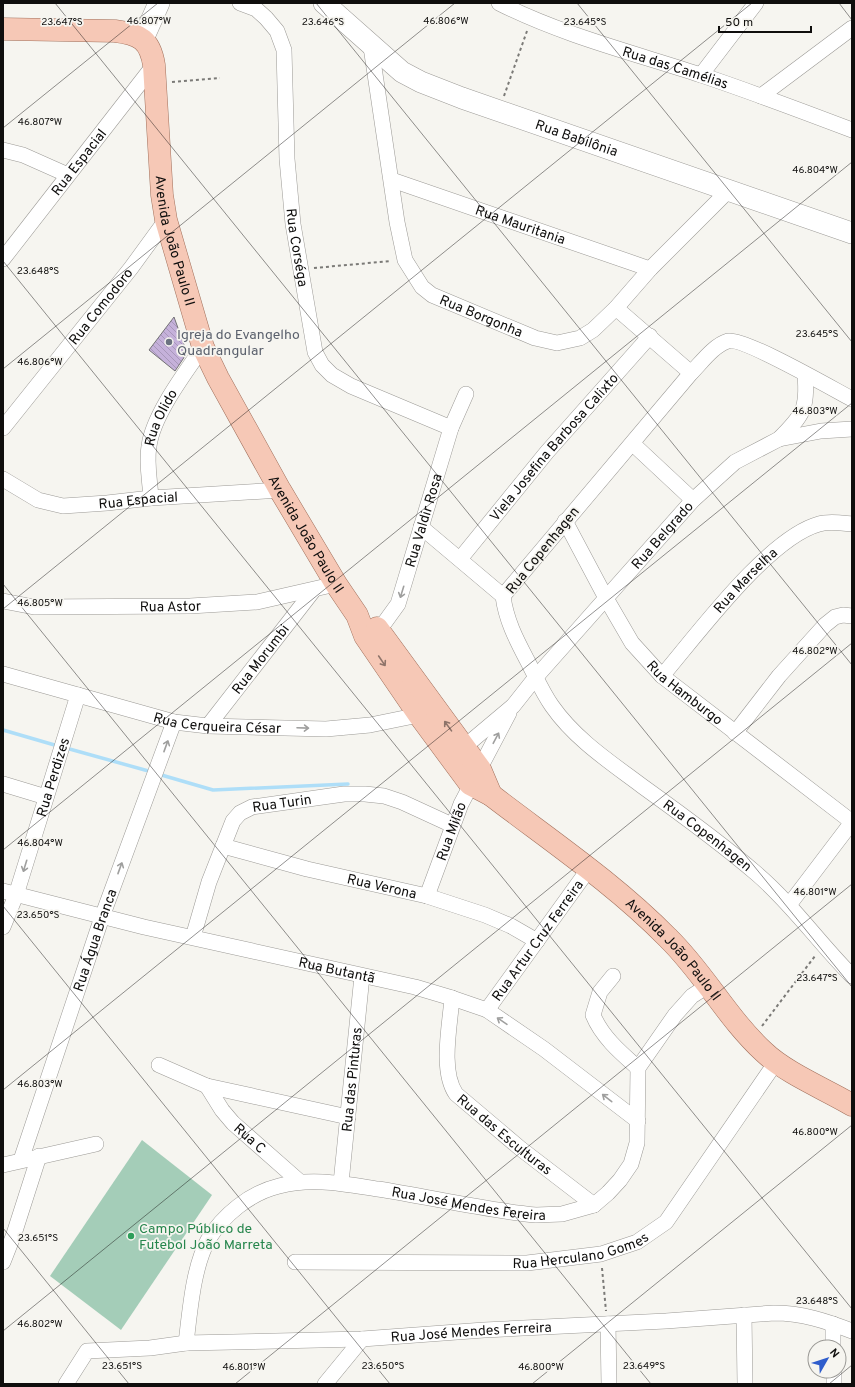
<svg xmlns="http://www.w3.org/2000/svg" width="855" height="1387" font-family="Overpass,sans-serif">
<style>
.green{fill:#a4cdb8}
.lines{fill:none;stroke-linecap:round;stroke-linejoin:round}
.stream{stroke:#aedef8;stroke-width:3.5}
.building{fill:url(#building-back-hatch);stroke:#737275}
.street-casing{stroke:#9c9a96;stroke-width:16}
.secondary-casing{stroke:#9c9a96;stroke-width:22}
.primary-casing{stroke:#a1705c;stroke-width:23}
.path{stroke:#7b7a77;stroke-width:2;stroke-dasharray:3 3;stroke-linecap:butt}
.street{stroke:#fff;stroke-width:15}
.secondary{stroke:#fff;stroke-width:21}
.primary{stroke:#f6c8b6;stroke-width:22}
.oneway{stroke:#9f9f9e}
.oneway2{stroke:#8e746a}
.ticks{fill:none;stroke:#0f0e0d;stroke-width:1;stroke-opacity:0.45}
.worship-dot{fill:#6b7280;stroke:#f6f5f0;stroke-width:1.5}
.leisure-dot{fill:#2e9e5b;stroke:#f6f5f0;stroke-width:1.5}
.labels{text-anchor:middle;stroke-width:3.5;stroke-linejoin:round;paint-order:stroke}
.street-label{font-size:14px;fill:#0f0e0d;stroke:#f6f5f0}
.worship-label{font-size:14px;fill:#5b616d;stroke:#f6f5f0;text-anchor:start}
.leisure-label{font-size:14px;fill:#27864d;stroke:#f6f5f0;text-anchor:start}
.ticks-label{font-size:10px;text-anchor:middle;fill:#0f0e0d;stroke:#f6f5f0;stroke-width:3.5;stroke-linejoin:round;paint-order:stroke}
</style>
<defs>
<pattern id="building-back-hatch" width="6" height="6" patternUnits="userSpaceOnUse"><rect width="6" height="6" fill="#c5b1da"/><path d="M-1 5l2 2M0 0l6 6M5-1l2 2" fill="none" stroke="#a897ba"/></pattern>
</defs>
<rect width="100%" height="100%" fill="#f6f5f0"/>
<path class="green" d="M142 1140 212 1195 121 1330 50 1276Z"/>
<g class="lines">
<g class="stream">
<path d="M3 730 58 746"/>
<path d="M66 748 152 772"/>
<path d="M158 774 213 790 348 784"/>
</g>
</g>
<path class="building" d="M174 317 187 353 175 371 149 350Z"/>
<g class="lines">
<g class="street-casing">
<g id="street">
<path id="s1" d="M240 3 256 9 266 18 277 31 284 50 287 159 293 224 315 352 322 365 332 375 351 386 451 428"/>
<path id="s2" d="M499 3C562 35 634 53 701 75 752 92 802 111 852 130"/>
<path id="s3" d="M371 47 397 222 405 260 422 287 432 295 535 338 557 343 580 338 593 330 616 308 650 269 728 191"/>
<path d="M701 75 756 3"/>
<path d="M761 96 852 28"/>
<path d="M3 150 23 155 68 175"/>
<path id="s4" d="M392 180 650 269"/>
<path id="s5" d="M3 259 154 65"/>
<path d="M616 308 691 373"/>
<path id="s6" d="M852 399C833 389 743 337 728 341 714 345 701 363 691 373L503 596C506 620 516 639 527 660 535 675 542 692 552 706 575 739 610 762 642 786 681 814 721 843 757 874 793 905 819 943 852 976"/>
<path id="s7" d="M3 428 131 268 166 220"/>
<path d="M779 439C803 415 808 409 805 375"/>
<path d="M633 444 693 500"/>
<path id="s8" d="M3 479 38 500 63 506 107 503 151 498 280 490"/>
<path id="s9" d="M151 498C150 481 146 463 149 446 153 415 185 373 203 347"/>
<path id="s10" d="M565 521 607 600 632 643 662 676 852 822"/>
<path d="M421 527 503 596"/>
<path id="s11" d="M460 559 547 452 650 336"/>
<path id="s12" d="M3 601 34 607 190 606 257 602 336 584"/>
<path id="s13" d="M369 633 385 622 398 604 451 428 466 394"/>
<path id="s14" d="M3 674 174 722 208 726 326 729 370 725 419 715 426 709"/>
<path id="s15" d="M662 676C697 635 768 538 819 524 829 521 841 523 852 524"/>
<path id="s16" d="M208 726 313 591"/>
<path d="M735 733 779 676 825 625 835 617 843 615 852 616"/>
<path id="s17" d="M457 753 513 706 536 677 693 500 735 462 779 439 821 431 852 429"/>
<path d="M3 784 46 797"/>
<path id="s18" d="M223 846 307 869 427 896 485 915 511 926 537 941"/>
<path id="s19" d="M3 891 144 927 415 987 452 998 487 1010 544 1049 638 1121"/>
<path id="s20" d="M427 896 461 804 509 713"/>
<path d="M789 905 852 822"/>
<path id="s21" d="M3 927 16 895 78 695"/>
<path id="s22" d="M193 937 209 882 233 821 240 813 252 807 344 794H365L384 796 402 802 452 825"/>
<path d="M613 976 600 992 593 1015C602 1037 621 1053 638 1068"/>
<path id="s23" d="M452 998C450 1025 440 1071 456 1094L521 1149 594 1205"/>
<path id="s24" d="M487 1010 588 870"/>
<path d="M159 1065 207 1086 348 1117"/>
<path id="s25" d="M207 1086 222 1110 233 1123 300 1182"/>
<path id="s26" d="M21 1160 102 917 174 722"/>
<path d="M3 1165 96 1144"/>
<path id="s27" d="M341 1183 362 976"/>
<path d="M3 1262 14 1234 39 1156"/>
<path id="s28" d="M295 1262 527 1263 601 1254 637 1242 666 1222 776 1062"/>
<path d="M744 1315 745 1384"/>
<path d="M608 1324 609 1384"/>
<path d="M833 1324V1347"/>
<path id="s29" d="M186 1343C190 1311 193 1268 208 1240 223 1215 250 1193 279 1186 312 1177 345 1184 378 1189 430 1197 483 1210 536 1215L562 1214 594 1205 608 1193 620 1180 631 1164 637 1143 638 1068 675 1015 692 996 709 985"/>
<path d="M834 1371V1384"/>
<path id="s30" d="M66 1384 87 1351 150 1348 186 1343 362 1339 484 1330 666 1321 774 1313C802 1313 826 1321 852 1331"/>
<path d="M325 1384 362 1339"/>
</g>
</g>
<g class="secondary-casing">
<g id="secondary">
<path id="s31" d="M324 3 402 72 421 82 462 98 852 233"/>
<path d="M143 39 159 3"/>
</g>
</g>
<g class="primary-casing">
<g id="primary">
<path id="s32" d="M3 29 115 31C140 34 150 40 154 65L162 195 166 220 203 347 218 378 280 490 336 584 357 615 365 636 419 715 470 784 491 795C551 841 615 884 668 938 704 973 727 1018 764 1052 786 1073 825 1089 852 1105"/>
<path d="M377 628 480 769 491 795"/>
</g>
</g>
<g class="path">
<path d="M172 82 220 78"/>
<path d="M504 96 527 31"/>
<path d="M314 268 391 261"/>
<path d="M762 1026 815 956"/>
<path d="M602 1268 606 1311"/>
</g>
<use href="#street" class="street"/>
<use href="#secondary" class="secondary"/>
<use href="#primary" class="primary"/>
</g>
<defs><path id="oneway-shaft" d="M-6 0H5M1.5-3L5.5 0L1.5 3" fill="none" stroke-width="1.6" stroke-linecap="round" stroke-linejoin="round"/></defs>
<g class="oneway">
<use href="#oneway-shaft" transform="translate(402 592) rotate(107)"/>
<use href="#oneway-shaft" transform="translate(303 728) rotate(2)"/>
<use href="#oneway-shaft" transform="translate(496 738) rotate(-62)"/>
<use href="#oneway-shaft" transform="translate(166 746) rotate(-70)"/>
<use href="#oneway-shaft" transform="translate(25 866) rotate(107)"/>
<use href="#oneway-shaft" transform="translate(120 868) rotate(-70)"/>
<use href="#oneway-shaft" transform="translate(502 1021) rotate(-146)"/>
<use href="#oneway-shaft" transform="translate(607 1098) rotate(-142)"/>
</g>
<g class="oneway2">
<use href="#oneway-shaft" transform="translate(382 661) rotate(56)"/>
<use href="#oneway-shaft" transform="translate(448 726) rotate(-126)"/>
</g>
<path class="ticks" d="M55 3 852 987M316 3 852 665M577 3 852 342M839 3 852 20M3 128 158 3M3 261 852 1309M3 369 455 3M3 584 651 1384M3 609 752 3M3 850 852 162M3 906 390 1384M3 1090 852 403M3 1228 129 1384M3 1331 852 643M235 1384 852 884M532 1384 852 1125M829 1384 852 1365"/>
<circle class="worship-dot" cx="169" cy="342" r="4"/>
<circle class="leisure-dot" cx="131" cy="1236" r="4"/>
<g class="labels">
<g class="street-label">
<text dy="5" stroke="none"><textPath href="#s2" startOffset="188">Rua das Camélias</textPath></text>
<text dy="5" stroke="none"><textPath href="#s31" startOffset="291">Rua Babilônia</textPath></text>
<text dy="5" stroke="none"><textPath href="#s5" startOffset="123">Rua Espacial</textPath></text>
<text dy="5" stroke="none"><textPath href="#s4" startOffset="136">Rua Mauritania</textPath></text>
<text dy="5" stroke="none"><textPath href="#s32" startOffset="347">Avenida João Paulo II</textPath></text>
<text dy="5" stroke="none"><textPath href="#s1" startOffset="266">Rua Corséga</textPath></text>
<text dy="5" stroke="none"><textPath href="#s7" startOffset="156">Rua Comodoro</textPath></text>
<text dy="5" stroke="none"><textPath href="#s3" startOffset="314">Rua Borgonha</textPath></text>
<text dy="5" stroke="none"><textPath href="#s9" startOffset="83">Rua Olido</textPath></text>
<text dy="5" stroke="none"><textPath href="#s11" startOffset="146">Viela Josefina Barbosa Calixto</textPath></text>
<text dy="5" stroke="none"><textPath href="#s8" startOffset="142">Rua Espacial</textPath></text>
<text dy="5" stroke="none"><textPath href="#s13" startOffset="129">Rua Valdir Rosa</textPath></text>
<text dy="5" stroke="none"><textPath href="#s32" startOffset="671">Avenida João Paulo II</textPath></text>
<text dy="5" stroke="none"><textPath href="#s17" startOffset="300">Rua Belgrado</textPath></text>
<text transform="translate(542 550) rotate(-51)" y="5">Rua Copenhagen</text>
<text dy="5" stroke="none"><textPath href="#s15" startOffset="127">Rua Marselha</textPath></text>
<text dy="5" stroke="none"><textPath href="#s12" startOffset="168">Rua Astor</textPath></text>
<text dy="5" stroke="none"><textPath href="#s16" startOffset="85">Rua Morumbi</textPath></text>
<text dy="5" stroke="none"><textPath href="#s10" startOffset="212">Rua Hamburgo</textPath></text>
<text dy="5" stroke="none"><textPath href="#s14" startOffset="221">Rua Cerqueira César</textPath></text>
<text dy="5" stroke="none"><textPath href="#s21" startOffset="158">Rua Perdizes</textPath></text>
<text dy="5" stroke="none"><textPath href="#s22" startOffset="177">Rua Turin</textPath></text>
<text dy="5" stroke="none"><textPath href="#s20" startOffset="69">Rua Milão</textPath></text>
<text dy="5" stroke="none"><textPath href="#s6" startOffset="803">Rua Copenhagen</textPath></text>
<text dy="5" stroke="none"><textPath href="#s18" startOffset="164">Rua Verona</textPath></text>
<text dy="5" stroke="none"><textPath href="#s26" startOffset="232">Rua Água Branca</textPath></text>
<text dy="5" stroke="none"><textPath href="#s24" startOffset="86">Rua Artur Cruz Ferreira</textPath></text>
<text dy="5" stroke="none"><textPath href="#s32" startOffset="1234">Avenida João Paulo II</textPath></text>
<text dy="5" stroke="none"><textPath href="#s19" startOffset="343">Rua Butantã</textPath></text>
<text dy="5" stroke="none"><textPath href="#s27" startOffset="104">Rua das Pinturas</textPath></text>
<text dy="5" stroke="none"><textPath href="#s23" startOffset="161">Rua das Esculturas</textPath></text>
<text dy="5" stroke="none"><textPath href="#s25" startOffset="68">Rua C</textPath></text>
<text dy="5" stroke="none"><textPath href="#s29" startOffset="389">Rua José Mendes Fereira</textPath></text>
<text dy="5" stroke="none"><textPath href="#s28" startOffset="287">Rua Herculano Gomes</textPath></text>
<text dy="5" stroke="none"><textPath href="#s30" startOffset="424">Rua José Mendes Ferreira</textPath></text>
</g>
<g class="worship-label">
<text x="177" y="339">Igreja do Evangelho<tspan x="177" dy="16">Quadrangular</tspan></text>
</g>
<g class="leisure-label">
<text x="139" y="1233">Campo Público de<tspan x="139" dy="16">Futebol João Marreta</tspan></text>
</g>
</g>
<g class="ticks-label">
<text x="149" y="24">46.807°W</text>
<text x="446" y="24">46.806°W</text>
<text x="62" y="25">23.647°S</text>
<text x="323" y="25">23.646°S</text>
<text x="585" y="25">23.645°S</text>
<text x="40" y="125">46.807°W</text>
<text x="815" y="173">46.804°W</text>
<text x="38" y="274">23.648°S</text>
<text x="817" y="337">23.645°S</text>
<text x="40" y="365">46.806°W</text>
<text x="815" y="414">46.803°W</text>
<text x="40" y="606">46.805°W</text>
<text x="815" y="654">46.802°W</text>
<text x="40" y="846">46.804°W</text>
<text x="815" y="895">46.801°W</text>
<text x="38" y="918">23.650°S</text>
<text x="817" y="981">23.647°S</text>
<text x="40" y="1087">46.803°W</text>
<text x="815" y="1135">46.800°W</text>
<text x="38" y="1241">23.651°S</text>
<text x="817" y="1304">23.648°S</text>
<text x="40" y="1327">46.802°W</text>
<text x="122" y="1369">23.651°S</text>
<text x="383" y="1369">23.650°S</text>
<text x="644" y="1369">23.649°S</text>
<text x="244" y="1370">46.801°W</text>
<text x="541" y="1370">46.800°W</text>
</g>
<rect width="855" height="1387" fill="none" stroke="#0f0e0d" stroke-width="8"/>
<g transform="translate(827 1359) rotate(51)"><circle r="19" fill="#f6f5f0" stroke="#9a9995"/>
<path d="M0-3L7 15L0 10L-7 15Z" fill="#2f5dcc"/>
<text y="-6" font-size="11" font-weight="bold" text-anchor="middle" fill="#0f0e0d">N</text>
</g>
<path d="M719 26v6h92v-6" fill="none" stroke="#0f0e0d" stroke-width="2"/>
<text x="725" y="26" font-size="12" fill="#0f0e0d" stroke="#f6f5f0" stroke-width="3" paint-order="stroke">50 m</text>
</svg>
